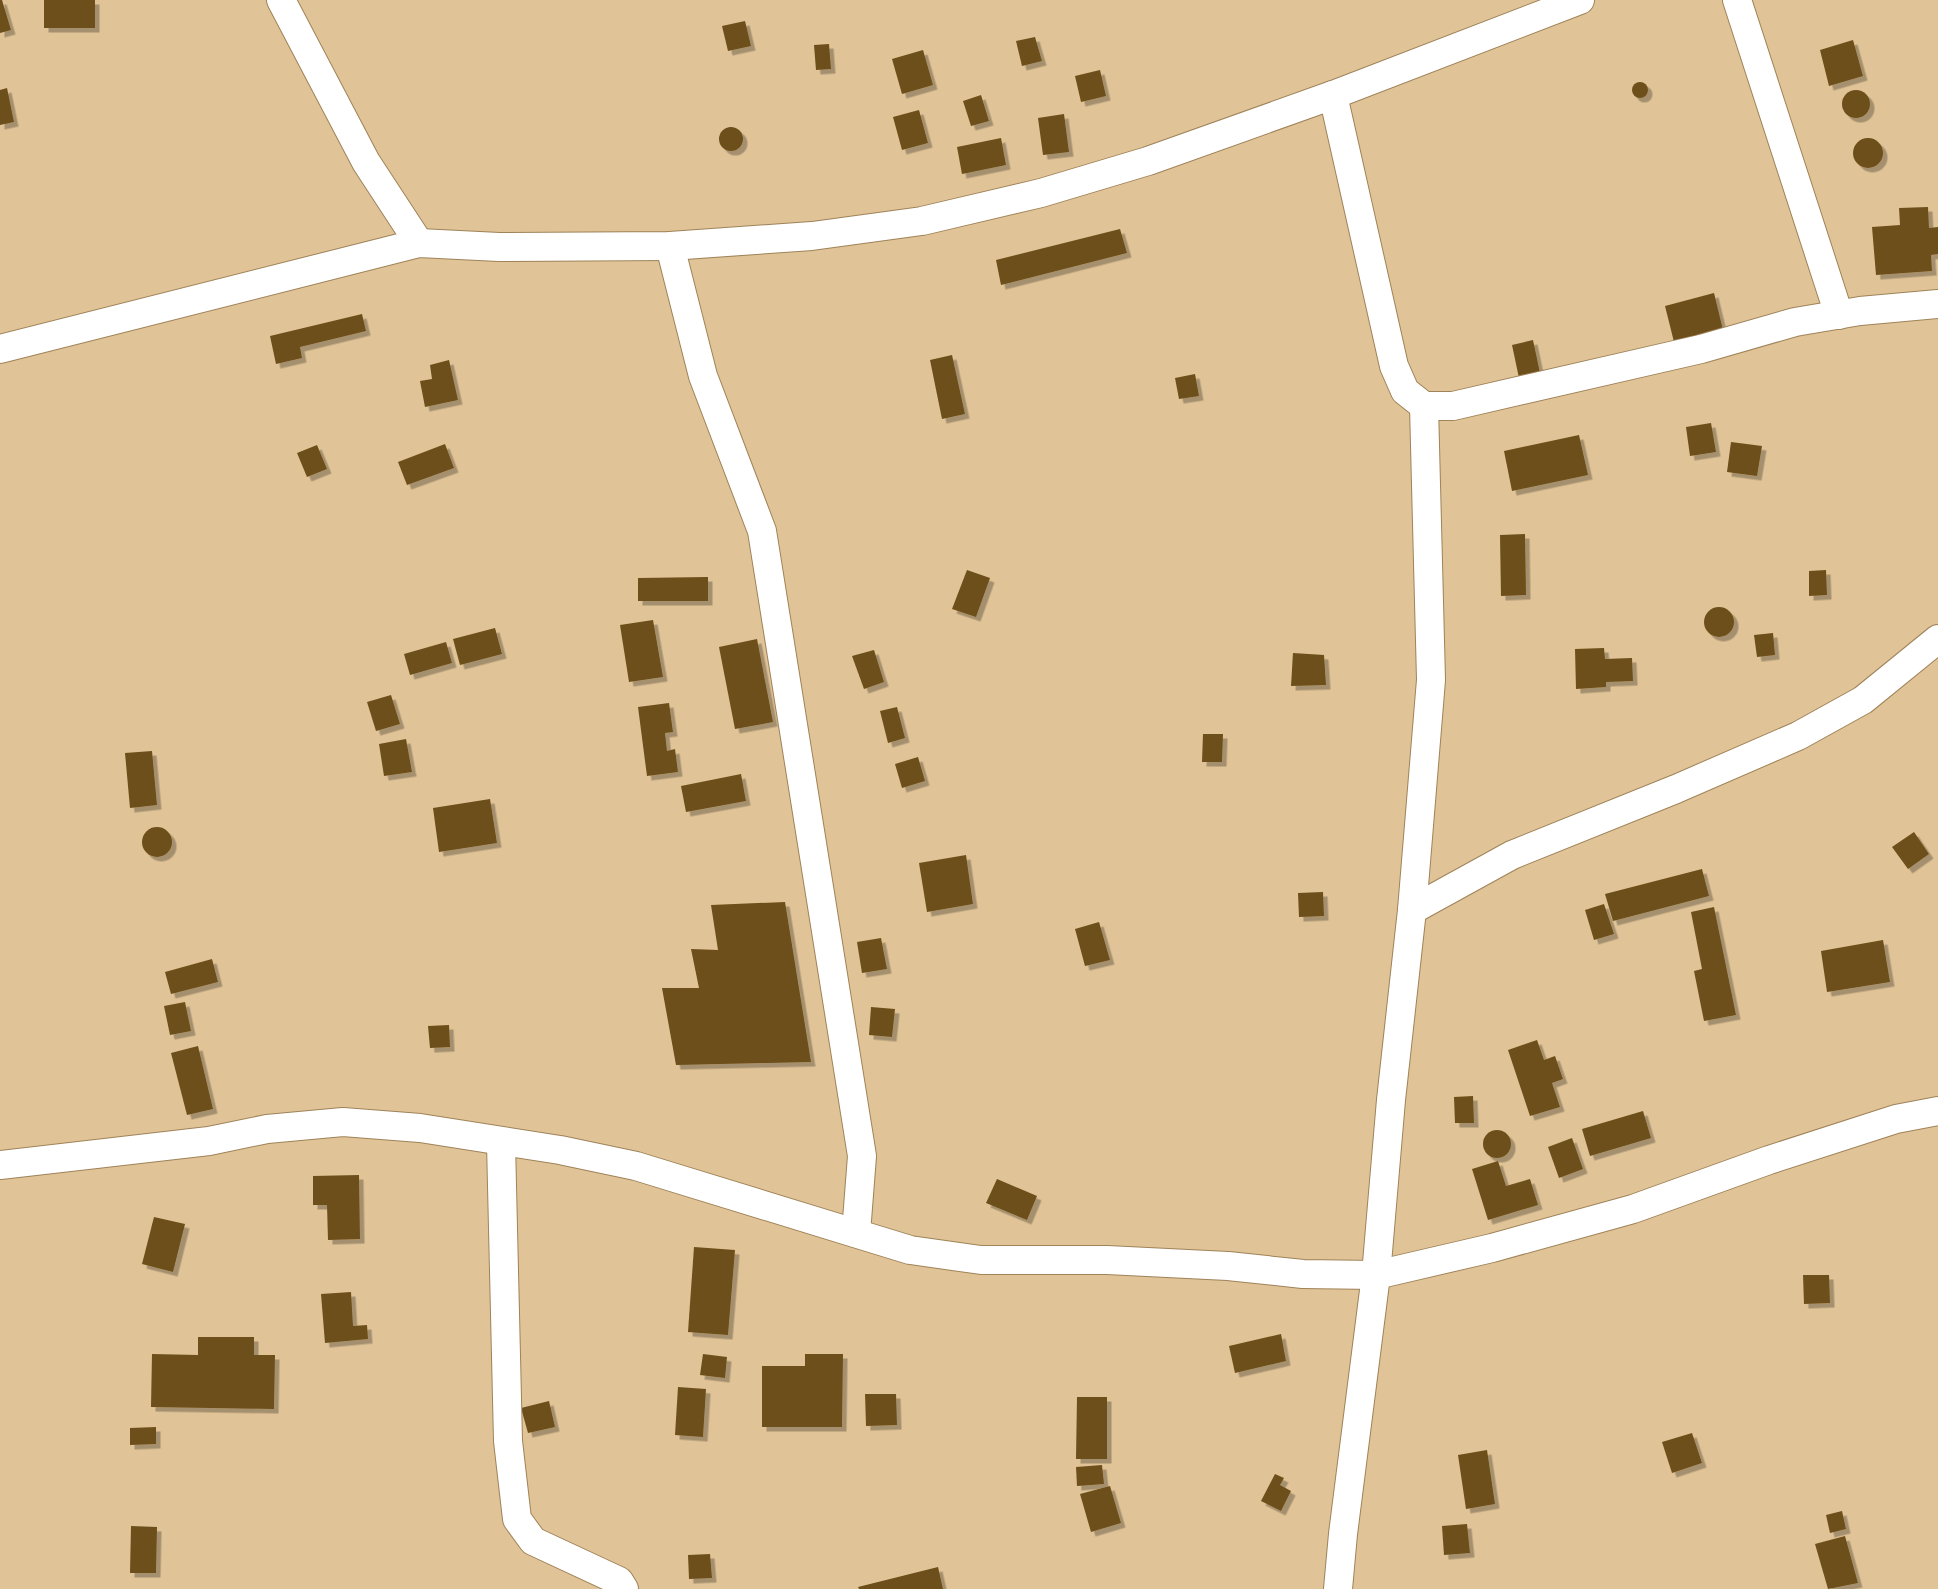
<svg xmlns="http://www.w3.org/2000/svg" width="1938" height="1589" font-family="Jost,sans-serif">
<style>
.building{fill:#6d4f1a;filter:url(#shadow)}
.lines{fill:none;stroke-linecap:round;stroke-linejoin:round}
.minor-casing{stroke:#9f8359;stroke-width:30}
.minor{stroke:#fff;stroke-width:28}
</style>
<defs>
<filter id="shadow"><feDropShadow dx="4.5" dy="4.5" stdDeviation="0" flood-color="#0004"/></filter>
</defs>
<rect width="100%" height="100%" fill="#e0c396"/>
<g class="building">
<path d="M0 0H2L11 30 0 33Z"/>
<rect x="44" y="0" width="51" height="28"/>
<path d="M745 21 751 46 728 51 722 26Z"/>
<path d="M1035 37 1042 61 1022 66 1016 41Z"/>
<path d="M1853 40 1863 76 1829 86 1820 50Z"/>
<path d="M829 44 831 69 816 70 814 45Z"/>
<path d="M923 50 933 85 902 94 892 59Z"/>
<path d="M1100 70 1106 96 1081 102 1075 76Z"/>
<circle cx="1640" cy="90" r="8"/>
<path d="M7 88 14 122 0 125V90Z"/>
<circle cx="1856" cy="104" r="14"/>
<path d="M981 95 989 121 971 126 963 101Z"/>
<path d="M919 110 928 143 902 150 893 117Z"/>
<path d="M1064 114 1069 152 1043 155 1038 118Z"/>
<circle cx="731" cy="139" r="12"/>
<circle cx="1868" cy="153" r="15"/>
<path d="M1001 138 1006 165 962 174 957 147Z"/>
<path d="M1928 207 1929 228 1938 227V254L1931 255 1932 271 1876 275 1872 227 1900 225 1899 208Z"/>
<path d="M1120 229 1127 253 1001 285 996 260Z"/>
<path d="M1714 293 1723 330 1674 342 1665 306Z"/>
<path d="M362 314 366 331 300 347 302 358 276 364 270 336Z"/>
<path d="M1533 340 1540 373 1519 378 1512 345Z"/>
<path d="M952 355 965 414 942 419 930 360Z"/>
<path d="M449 360 458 400 425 407 420 381 432 379 430 365Z"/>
<path d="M1195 374 1199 396 1179 399 1175 378Z"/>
<path d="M1711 423 1716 452 1690 456 1686 427Z"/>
<path d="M1579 435 1588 475 1512 491 1504 451Z"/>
<path d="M1731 442 1762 446 1757 476 1727 472Z"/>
<path d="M445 444 454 468 407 485 398 462Z"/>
<path d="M317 445 327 469 307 477 297 453Z"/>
<path d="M1525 534 1526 595 1501 596 1500 535Z"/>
<path d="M967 570 990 578 976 617 952 609Z"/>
<path d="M1826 570 1827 595 1809 596V571Z"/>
<path d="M708 577V601H638V578Z"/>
<circle cx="1719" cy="622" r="15"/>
<path d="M653 620 663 677 629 682 620 625Z"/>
<path d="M495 628 502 654 460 665 453 639Z"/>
<path d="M1773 633 1775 655 1757 657 1754 635Z"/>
<path d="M757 639 773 722 735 729 719 647Z"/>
<path d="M446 642 452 663 410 675 404 654Z"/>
<path d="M1604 648 1605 659 1632 658 1633 681 1606 682V687L1576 689 1575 649Z"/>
<path d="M874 650 884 682 864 689 852 656Z"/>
<path d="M1293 653 1324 655 1326 685 1291 686Z"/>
<path d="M391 695 400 724 376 731 367 702Z"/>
<path d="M669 703 673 732 665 733 667 751 675 749 678 772 647 776 638 707Z"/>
<path d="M897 707 905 738 888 743 880 711Z"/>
<path d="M1203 734H1223L1222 762H1202Z"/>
<path d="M406 739 412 772 384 776 379 744Z"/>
<path d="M152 751 157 805 130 808 125 753Z"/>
<path d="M918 757 925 781 902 788 895 764Z"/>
<path d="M741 774 746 801 686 812 681 786Z"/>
<path d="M490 799 497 843 439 852 433 808Z"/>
<circle cx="157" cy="842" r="15"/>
<path d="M1914 832 1929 854 1908 869 1892 847Z"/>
<path d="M966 855 973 904 927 912 919 863Z"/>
<path d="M1702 869 1709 896 1613 921 1605 894Z"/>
<path d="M1323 892 1324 916 1299 917 1298 893Z"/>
<path d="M785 902 811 1062 676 1065 662 988H699L691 949 718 950 711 905Z"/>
<path d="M1604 904 1614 934 1594 940 1585 910Z"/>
<path d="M1714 907 1736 1015 1704 1021 1694 971 1702 969 1691 912Z"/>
<path d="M1099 922 1110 960 1085 966 1075 929Z"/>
<path d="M881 938 887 969 862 973 857 942Z"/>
<path d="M1883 940 1890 982 1827 992 1821 951Z"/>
<path d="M212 959 218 982 171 994 165 972Z"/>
<path d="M185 1002 191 1031 170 1035 164 1006Z"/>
<path d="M871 1007 895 1009 892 1037 869 1035Z"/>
<path d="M449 1025 450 1047 430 1048 428 1026Z"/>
<path d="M1537 1040 1544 1060 1555 1056 1563 1079 1552 1083 1560 1107 1530 1116 1508 1050Z"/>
<path d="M198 1046 213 1109 187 1115 171 1053Z"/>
<path d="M1473 1096 1474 1123H1455L1454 1097Z"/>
<path d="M1643 1111 1651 1138 1590 1156 1582 1129Z"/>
<circle cx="1497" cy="1144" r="14"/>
<path d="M1572 1138 1583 1169 1559 1178 1548 1147Z"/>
<path d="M1498 1161 1506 1186 1530 1179 1538 1205 1488 1220 1472 1169Z"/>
<path d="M359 1175 360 1239 328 1240 327 1205H313V1176Z"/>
<path d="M997 1179 1037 1196 1027 1220 986 1203Z"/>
<path d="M154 1217 185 1224 173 1272 142 1264Z"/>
<path d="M694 1247 735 1250 728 1335 688 1332Z"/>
<path d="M1803 1275H1829L1830 1303 1804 1304Z"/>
<path d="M351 1292 353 1326 367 1325 368 1339 325 1343 321 1294Z"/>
<path d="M1281 1334 1286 1361 1235 1373 1229 1346Z"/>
<path d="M198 1337H254V1355H275L274 1409 151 1407 152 1354 198 1355Z"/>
<path d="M703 1354 727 1357 725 1378 700 1375Z"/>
<path d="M805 1354H843L842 1427H762V1366H805Z"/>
<path d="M678 1387 706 1389 703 1437 675 1435Z"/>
<path d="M865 1394H896L897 1425 866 1426Z"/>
<path d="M1077 1397H1107V1459H1076Z"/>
<path d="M549 1401 555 1427 528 1433 521 1408Z"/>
<path d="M156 1427V1444L130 1445V1428Z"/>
<path d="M1692 1433 1702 1463 1672 1473 1662 1442Z"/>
<path d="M1487 1450 1495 1504 1466 1509 1458 1455Z"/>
<path d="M1102 1465 1104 1484 1077 1486 1076 1467Z"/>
<path d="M1275 1474 1284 1478 1280 1485 1291 1491 1281 1511 1261 1501Z"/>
<path d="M1110 1486 1121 1523 1091 1532 1080 1494Z"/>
<path d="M1842 1511 1846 1529 1830 1533 1826 1515Z"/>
<path d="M1467 1524 1470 1553 1444 1555 1442 1526Z"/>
<path d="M131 1526 157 1527 156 1573H130Z"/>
<path d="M1845 1536 1858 1583 1828 1589 1815 1544Z"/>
<path d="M710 1554 712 1578 689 1579 688 1555Z"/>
<path d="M938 1567 943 1589H859L858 1587Z"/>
</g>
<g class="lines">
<g class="minor-casing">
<g id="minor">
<path d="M281 0 366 162 419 243"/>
<path d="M1737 0 1839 315"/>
<path d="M1333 95 1394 366 1405 391 1424 406H1453L1701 349 1795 322 1860 311 1938 304"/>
<path d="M670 246 703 376 762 531 862 1156 856 1233"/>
<path d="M0 349 419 243 499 247 670 246 812 236 922 221 1041 193 1148 161 1333 95 1580 0"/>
<path d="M1412 910 1512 855 1676 789 1798 736 1863 700 1938 639"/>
<path d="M501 1143 508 1441 517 1519 533 1541 619 1581 624 1589"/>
<path d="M0 1165 209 1141 267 1129 343 1122 420 1128 560 1150 636 1166 910 1250 981 1260H1107L1228 1266 1303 1274 1376 1275 1492 1248 1633 1209 1769 1160 1896 1119 1938 1111"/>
<path d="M1338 1589 1343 1534 1376 1275 1391 1100 1412 910 1431 680 1424 406"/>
</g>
</g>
<use href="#minor" class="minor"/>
</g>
</svg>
